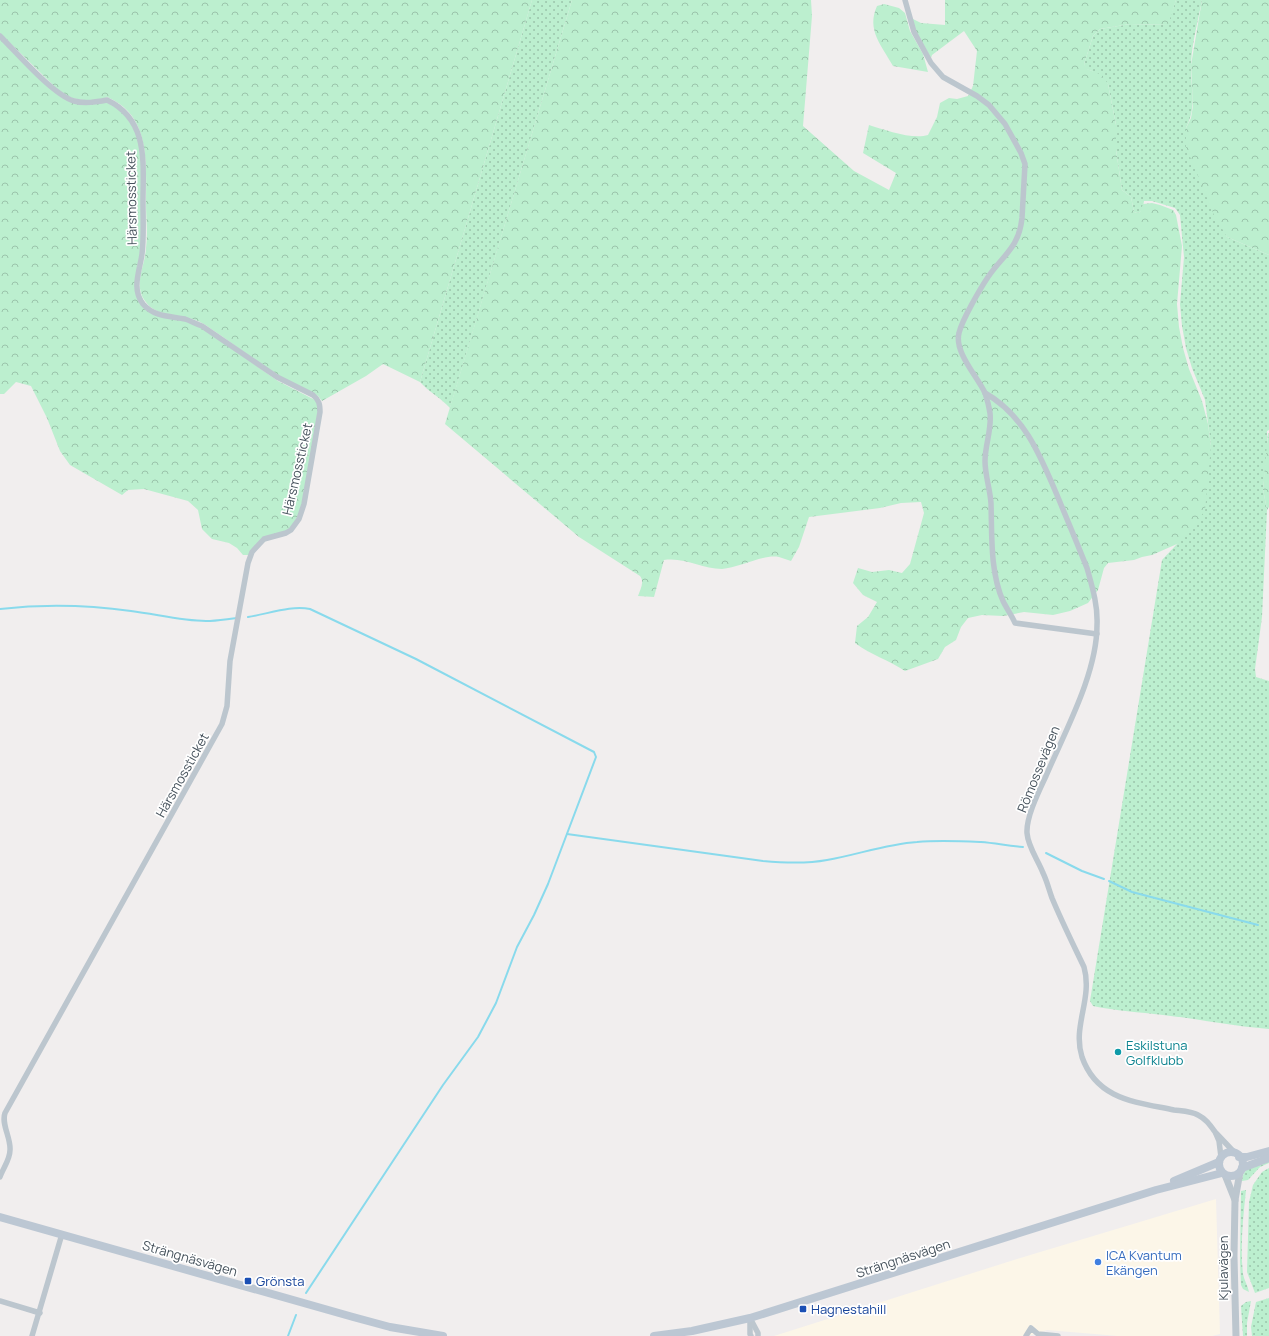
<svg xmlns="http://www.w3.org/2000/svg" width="1269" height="1336" font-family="Manrope,sans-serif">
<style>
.commercial{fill:#fcf6e8}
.grass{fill:url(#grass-dots)}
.forest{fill:url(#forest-crowns)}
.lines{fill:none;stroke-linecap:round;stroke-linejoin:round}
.stream{stroke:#89daec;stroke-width:2}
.minor{stroke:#bcc6ce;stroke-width:5.5}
.tertiary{stroke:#bcc6ce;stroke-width:7}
.secondary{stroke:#bcc7d3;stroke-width:8}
.culture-dot{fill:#0f9aa8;stroke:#fff;stroke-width:1.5}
.shop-dot{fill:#3f7fe0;stroke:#fff;stroke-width:1.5}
.transit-dot{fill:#1a4fb4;stroke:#fff;stroke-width:1.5}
.labels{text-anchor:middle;stroke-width:3.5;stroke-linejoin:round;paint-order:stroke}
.street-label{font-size:13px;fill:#46525c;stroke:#fff}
.culture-label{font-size:13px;fill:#0d838f;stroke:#fff;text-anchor:start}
.shop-label{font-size:13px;fill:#366cbe;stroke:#fff;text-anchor:start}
.transit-label{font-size:13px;fill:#164399;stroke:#fff;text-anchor:start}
</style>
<defs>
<pattern id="grass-dots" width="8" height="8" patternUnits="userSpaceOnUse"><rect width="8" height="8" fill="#bcefcf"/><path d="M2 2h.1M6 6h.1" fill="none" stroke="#9bc4ab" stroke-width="1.8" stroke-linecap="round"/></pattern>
<pattern id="forest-crowns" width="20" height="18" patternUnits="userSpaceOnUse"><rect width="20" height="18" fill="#bcefcf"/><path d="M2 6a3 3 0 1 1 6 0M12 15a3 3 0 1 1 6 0" fill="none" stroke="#9bc4ab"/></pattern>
</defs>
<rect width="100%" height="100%" fill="#f1eeee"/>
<path class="commercial" d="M1216 1199 1220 1334 1212 1336H1118L1047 1330 1028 1336H774L1017 1259Z"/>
<g class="grass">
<path d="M532 0H572L450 408C441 398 429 392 420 382Z"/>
<path d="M1176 0H1202C1198 21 1192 43 1191 64 1190 89 1198 103 1186 128L1227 237 1269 255V430L1267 431V454L1263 489 1267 510 1262 617 1255 669 1256 677 1269 681V1029C1233 1026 1198 1019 1163 1015 1139 1012 1116 1011 1093 1006L1090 1001 1162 560 1177 544 1211 446 1205 400 1192 368 1186 348 1182 326 1180 304 1184 257 1180 215 1175 208 1152 201H1144C1143 206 1143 212 1137 213L1134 212 1131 197 1122 190 1116 150V125L1108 84 1092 71 1086 69 1084 64 1093 36 1100 29 1130 24 1167 25Z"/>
<path d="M1269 1160V1163L1260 1167 1248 1180 1242 1181C1243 1165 1257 1165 1269 1160Z"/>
<path d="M1269 1168V1288L1255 1293 1247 1272 1249 1202 1253 1185 1262 1172Z"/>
<path d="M1246 1190C1243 1218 1240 1247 1243 1274 1244 1280 1248 1286 1249 1292L1243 1289 1241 1285 1240 1261 1241 1191Z"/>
<path d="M1269 1298V1336H1252L1251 1327 1256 1302Z"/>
<path d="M1251 1301 1247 1323V1336H1243L1241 1306 1246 1302Z"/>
</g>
<g class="forest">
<path d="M0 0H532L420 382 383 364 366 376 322 401 318 396C305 389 290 383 278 375 259 363 241 350 223 337 215 332 208 326 200 322 182 313 157 319 145 301 133 284 145 267 146 248 148 233 146 218 146 203 146 164 151 115 107 97 100 103 75 100 67 96 64 94 60 91 57 89L0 33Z"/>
<path d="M572 0H811L812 16 803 126 854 171 889 190 896 173 863 153 869 125C885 130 913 140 928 135L937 117 940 103 949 98 957 99 968 96 973 86 977 51 964 31 932 55 931 58 915 30 911 18 921 23 945 25V0H1176L1168 25 1130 24 1100 29 1093 36 1084 64 1087 69 1102 75 1108 84 1116 125V150L1122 190 1131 197 1134 212 1137 213 1140 212 1143 204 1152 203 1160 205 1173 210 1176 215 1182 246 1177 304 1179 327 1183 348 1189 369 1202 401 1208 424 1211 446 1205 511 1177 544 1152 555 1142 557 1134 560 1108 563 1104 568 1098 590 1088 603 1070 611 1053 615 1024 612 1003 616 982 615 968 618 961 627 956 640 945 647 938 659 905 671C889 660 871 655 855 643L857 626 868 617 877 602 863 595 853 583 858 568 872 572 889 570 902 573 910 564 924 513 921 502 901 503 880 508 809 517 799 547 791 561C787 560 783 558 779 557 763 554 739 568 722 569 702 569 685 557 664 560L654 597 638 596C640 590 645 582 640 576L579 537 445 424Z"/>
<path d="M1202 0H1269V255L1227 237 1214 215 1186 147V128L1191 118 1193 106 1191 65Z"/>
<path d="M884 4 899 8 905 13 910 31 923 54 928 72 893 66C882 46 866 30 877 6Z"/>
<path d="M0 39 66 99 108 103 126 114 141 144 143 234 136 284 148 310 198 325 278 381 315 400 319 406 301 510 290 530 273 535 249 555H243L237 548 229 543 212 539 202 529 198 510 188 501 144 489 128 490 122 495 70 465 60 451 47 418 31 386 16 382 4 394H0Z"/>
<path d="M1268 433H1269V507L1267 510 1263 489Z"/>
</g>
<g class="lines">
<g class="stream">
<path d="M0 609C43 604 88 605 131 611 156 614 181 621 206 621 216 621 227 619 237 618"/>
<path d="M248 617C268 614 291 605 310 609L416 659 594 752 596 757 548 884 534 915 517 947 496 1003 478 1037 443 1085 306 1293"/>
<path d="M567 834 763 861C785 863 806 864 827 860 857 855 886 844 917 842 938 840 959 841 981 842 995 843 1009 846 1023 847"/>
<path d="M1046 853 1082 871 1104 879"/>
<path d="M1109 881 1132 892 1258 925"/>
<path d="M288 1336 296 1315"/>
</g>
<g class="minor">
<path d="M905 0 914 32 931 63 943 77 977 96 989 105 1005 124 1021 153 1025 164 1022 218C1019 248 1003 255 988 277 980 289 962 320 959 333 954 352 977 376 985 393 987 399 989 406 990 413 992 429 985 445 985 461 985 475 990 489 991 503 992 535 990 572 1003 601 1007 609 1012 616 1015 623L1097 634"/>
<path d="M0 36C17 53 53 95 74 101 85 104 96 102 107 100 149 120 143 163 143 202 143 219 144 237 142 254 140 270 131 289 143 304 154 317 170 316 185 319 191 321 196 324 202 326L277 377 313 395C319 400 320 404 320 412L304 504 299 519 291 530 286 533 264 539 252 552 248 563 230 661 227 706 222 724 5 1113C1 1124 11 1138 10 1150 10 1160 3 1168 0 1177"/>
<path d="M985 393C1024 415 1040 455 1057 495 1067 519 1077 543 1087 568 1092 586 1098 605 1097 625 1097 674 1065 731 1046 776 1039 791 1026 817 1027 833 1028 847 1038 860 1043 873 1047 881 1049 890 1052 898 1062 922 1073 944 1084 967 1093 999 1072 1026 1082 1057 1097 1100 1136 1102 1174 1110 1182 1111 1191 1111 1198 1115 1206 1119 1210 1125 1215 1132 1222 1139 1229 1147 1236 1154"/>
<path d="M1216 1134 1219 1141 1221 1157"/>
<path d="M0 1301 40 1313"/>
<path d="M750 1318 758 1333V1336"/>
<path d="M750 1318V1334L751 1336"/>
<path d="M32 1336 62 1234"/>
<path d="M1026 1336 1031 1328 1038 1334 1058 1336"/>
</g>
<g class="tertiary">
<path d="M1225 1175 1235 1200"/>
<path d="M1236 1336 1234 1256 1235 1200 1240 1172"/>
</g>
<g class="secondary">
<circle cx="1231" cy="1164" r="12"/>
<path d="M1239 1157H1247L1269 1151"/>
<path d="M1242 1168 1269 1158"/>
<path d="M1174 1181 1219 1162"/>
<path d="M0 1217 353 1317 390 1327 443 1336"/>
<path d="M654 1336 692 1331 750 1318 1156 1190 1222 1173"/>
</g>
</g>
<circle class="culture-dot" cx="1118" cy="1052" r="4"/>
<circle class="shop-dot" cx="1098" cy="1262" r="4"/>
<g class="transit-dot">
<rect x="244" y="1277" width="8" height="8" rx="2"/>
<rect x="799" y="1305" width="8" height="8" rx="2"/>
</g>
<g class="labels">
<g class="street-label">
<text transform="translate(131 198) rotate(-91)" y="5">Härsmossticket</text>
<text transform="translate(297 469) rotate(-77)" y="5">Härsmossticket</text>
<text transform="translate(1038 769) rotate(-68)" y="5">Römossevägen</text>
<text transform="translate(182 775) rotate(-61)" y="5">Härsmossticket</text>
<text transform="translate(190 1258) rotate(16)" y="5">Strängnäsvägen</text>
<text transform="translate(903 1258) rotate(-18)" y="5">Strängnäsvägen</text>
<text transform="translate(1223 1268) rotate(-90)" y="5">Kjulavägen</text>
</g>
<g class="culture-label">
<text x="1126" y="1050">Eskilstuna<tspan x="1126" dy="15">Golfklubb</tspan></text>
</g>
<g class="shop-label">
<text x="1106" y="1260">ICA Kvantum<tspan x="1106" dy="15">Ekängen</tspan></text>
</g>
<g class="transit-label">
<text x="256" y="1286">Grönsta</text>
<text x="811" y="1314">Hagnestahill</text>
</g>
</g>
</svg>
